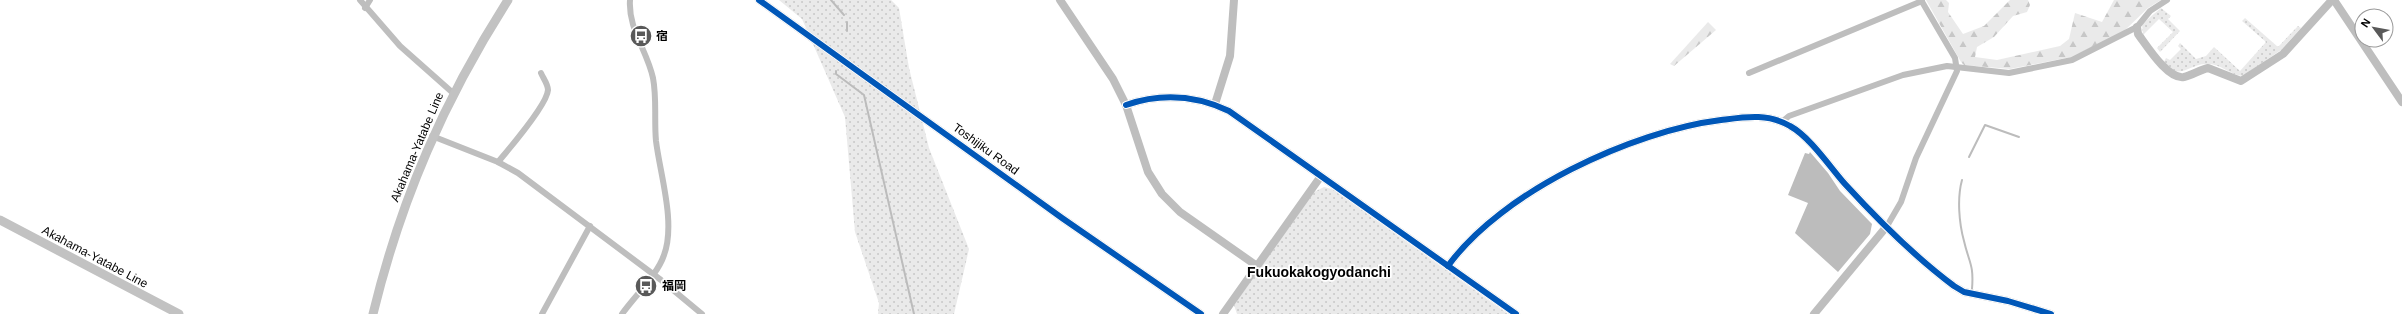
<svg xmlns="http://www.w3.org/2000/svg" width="2402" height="314" font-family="Helvetica,'Noto Sans JP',sans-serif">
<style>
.grass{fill:url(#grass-dots)}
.forest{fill:url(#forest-firs)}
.water{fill:#bcbcbc}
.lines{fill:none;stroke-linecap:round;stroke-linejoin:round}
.stream{stroke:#bcbcbc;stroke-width:2}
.minor{stroke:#bebebe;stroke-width:6}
.tertiary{stroke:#bebebe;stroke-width:8}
.secondary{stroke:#c2c2c2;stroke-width:9}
.cycleway-casing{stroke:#fff;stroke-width:8}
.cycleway{stroke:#0057b8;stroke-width:6}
.labels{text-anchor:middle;stroke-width:3.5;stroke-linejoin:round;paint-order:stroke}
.poi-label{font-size:12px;font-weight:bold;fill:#000;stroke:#fff;text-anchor:start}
.street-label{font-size:12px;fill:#000;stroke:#fff}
.quarter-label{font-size:14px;font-weight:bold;fill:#000;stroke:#fff}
</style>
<defs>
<pattern id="grass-dots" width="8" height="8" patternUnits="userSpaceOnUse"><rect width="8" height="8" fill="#eaeaea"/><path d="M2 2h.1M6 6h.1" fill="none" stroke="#c7c7c7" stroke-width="1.8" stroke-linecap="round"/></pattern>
<pattern id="forest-firs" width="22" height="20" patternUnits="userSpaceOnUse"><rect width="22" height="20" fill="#eaeaea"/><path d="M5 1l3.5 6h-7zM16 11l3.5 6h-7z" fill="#c7c7c7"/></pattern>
</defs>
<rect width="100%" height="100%" fill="#fff"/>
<g class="grass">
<path d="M779 0H891L899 8 909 68 929 148 969 249 954 314H878L879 303 855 232 845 117 802 19Z"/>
<path d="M2161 8 2171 16 2168 19 2180 31 2160 52 2157 48 2173 32 2159 19 2143 35 2142 24Z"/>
<path d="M2245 18 2278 47 2298 26 2301 28 2281 50 2243 76C2230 75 2221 64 2208 64 2193 63 2187 74 2171 71L2164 62 2166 58 2170 60 2181 49 2178 46 2180 43 2196 59 2206 56 2214 47 2240 71 2266 42 2242 21Z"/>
<path d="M1324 187 1332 189 1508 314H1237L1234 305 1314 192Z"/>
</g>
<g class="forest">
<path d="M1926 0H1946L1949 3 1948 12 1963 34 1984 26 2010 0H2028L2030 5 2027 12 2013 16 1994 37 1977 47 1975 57 1997 60 2060 46 2069 39 2075 13 2102 22 2114 0H2161L2148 8 2123 32 2071 57 2010 69 1964 65 1961 62Z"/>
<path d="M1708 22 1716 30 1674 66 1670 64Z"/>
</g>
<path class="water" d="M1810 152 1828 173 1840 191 1872 224 1870 234 1838 272 1795 233 1808 203 1788 195 1805 153 1809 154Z"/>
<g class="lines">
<g class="stream">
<path d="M831 0 844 15"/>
<path d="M847 22V31"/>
<path d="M836 71V74L864 95 914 314"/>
<path d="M1969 157 1985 125 2019 137"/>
<path d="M1962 180C1957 198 1959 223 1964 241 1969 263 1974 264 1972 289"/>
</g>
<g class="minor">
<path d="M360 0 400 46 453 93"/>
<path d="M365 8 370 0"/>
<path d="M1749 73 1922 1"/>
<path d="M1783 121 1789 116 1903 75 1947 66 2009 73 2072 60 2137 27 2150 11 2167 0"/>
<path d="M432 136 498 162 518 173 661 280 702 314"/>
<path d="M498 162C509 149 547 105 548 90 548 84 543 78 541 73"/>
<path d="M1887 226 1901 202 1916 158 1957 71 1955 58 1921 0"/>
<path d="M542 314 590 226"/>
<path d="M622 314C634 297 658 274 664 255 676 223 660 174 656 141 654 120 657 99 653 78 647 50 628 29 630 0"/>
</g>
<g class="tertiary">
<path d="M759 0 1062 218 1201 314"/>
<path d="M1060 0 1113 79 1126 105 1148 172 1162 194 1180 212 1257 266"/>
<path d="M2334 0 2402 102"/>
<path d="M2137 27 2138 34C2147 46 2168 80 2184 77 2192 75 2200 70 2208 68L2241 81 2283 54 2332 0"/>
<path d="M1215 104 1230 56 1234 0"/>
<path d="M1126 105C1161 93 1195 95 1229 111L1516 314"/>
<path d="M1448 266C1501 192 1632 131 1721 120 1745 117 1768 113 1790 126 1810 137 1830 167 1845 184 1878 220 1915 257 1954 286L1964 292 2008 301 2051 314"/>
<path d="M1223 314 1321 176"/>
<path d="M1814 314 1887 226"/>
</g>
<g class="secondary">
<path d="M0 220 179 314"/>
<path d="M373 314C401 199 444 100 508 0"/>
</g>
<g class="cycleway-casing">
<g id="cycleway">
<path d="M759 0 1062 218 1201 314"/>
<path d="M1126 105C1161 93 1195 95 1229 111L1516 314"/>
<path d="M1448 266C1501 192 1632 131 1721 120 1745 117 1768 113 1790 126 1810 137 1830 167 1845 184 1878 220 1915 257 1954 286L1964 292 2008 301 2051 314"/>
</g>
</g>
<use href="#cycleway" class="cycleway"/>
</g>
<defs>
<g id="bus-disc" transform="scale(1.15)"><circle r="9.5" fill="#595959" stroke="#fff"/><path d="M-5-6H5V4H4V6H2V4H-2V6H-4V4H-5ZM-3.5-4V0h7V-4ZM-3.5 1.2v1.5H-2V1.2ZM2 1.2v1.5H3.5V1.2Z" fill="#fff"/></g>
</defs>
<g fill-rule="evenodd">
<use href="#bus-disc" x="641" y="36"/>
<use href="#bus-disc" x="646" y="286"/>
</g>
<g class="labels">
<g class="poi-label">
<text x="656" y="40">宿</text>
<text x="662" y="290">福岡</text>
</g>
<g class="street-label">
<text transform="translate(417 147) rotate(-67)" y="4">Akahama-Yatabe Line</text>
<text transform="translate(986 149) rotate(36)" y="4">Toshijiku Road</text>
<text transform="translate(95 257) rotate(28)" y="4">Akahama-Yatabe Line</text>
</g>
<g class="quarter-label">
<text x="1319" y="277">Fukuokakogyodanchi</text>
</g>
</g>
<g transform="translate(2374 28) rotate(302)"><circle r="19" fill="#ffffff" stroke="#999999"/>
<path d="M0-3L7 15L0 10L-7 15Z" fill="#595959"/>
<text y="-6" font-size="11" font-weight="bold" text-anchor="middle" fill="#000000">N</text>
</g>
</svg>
